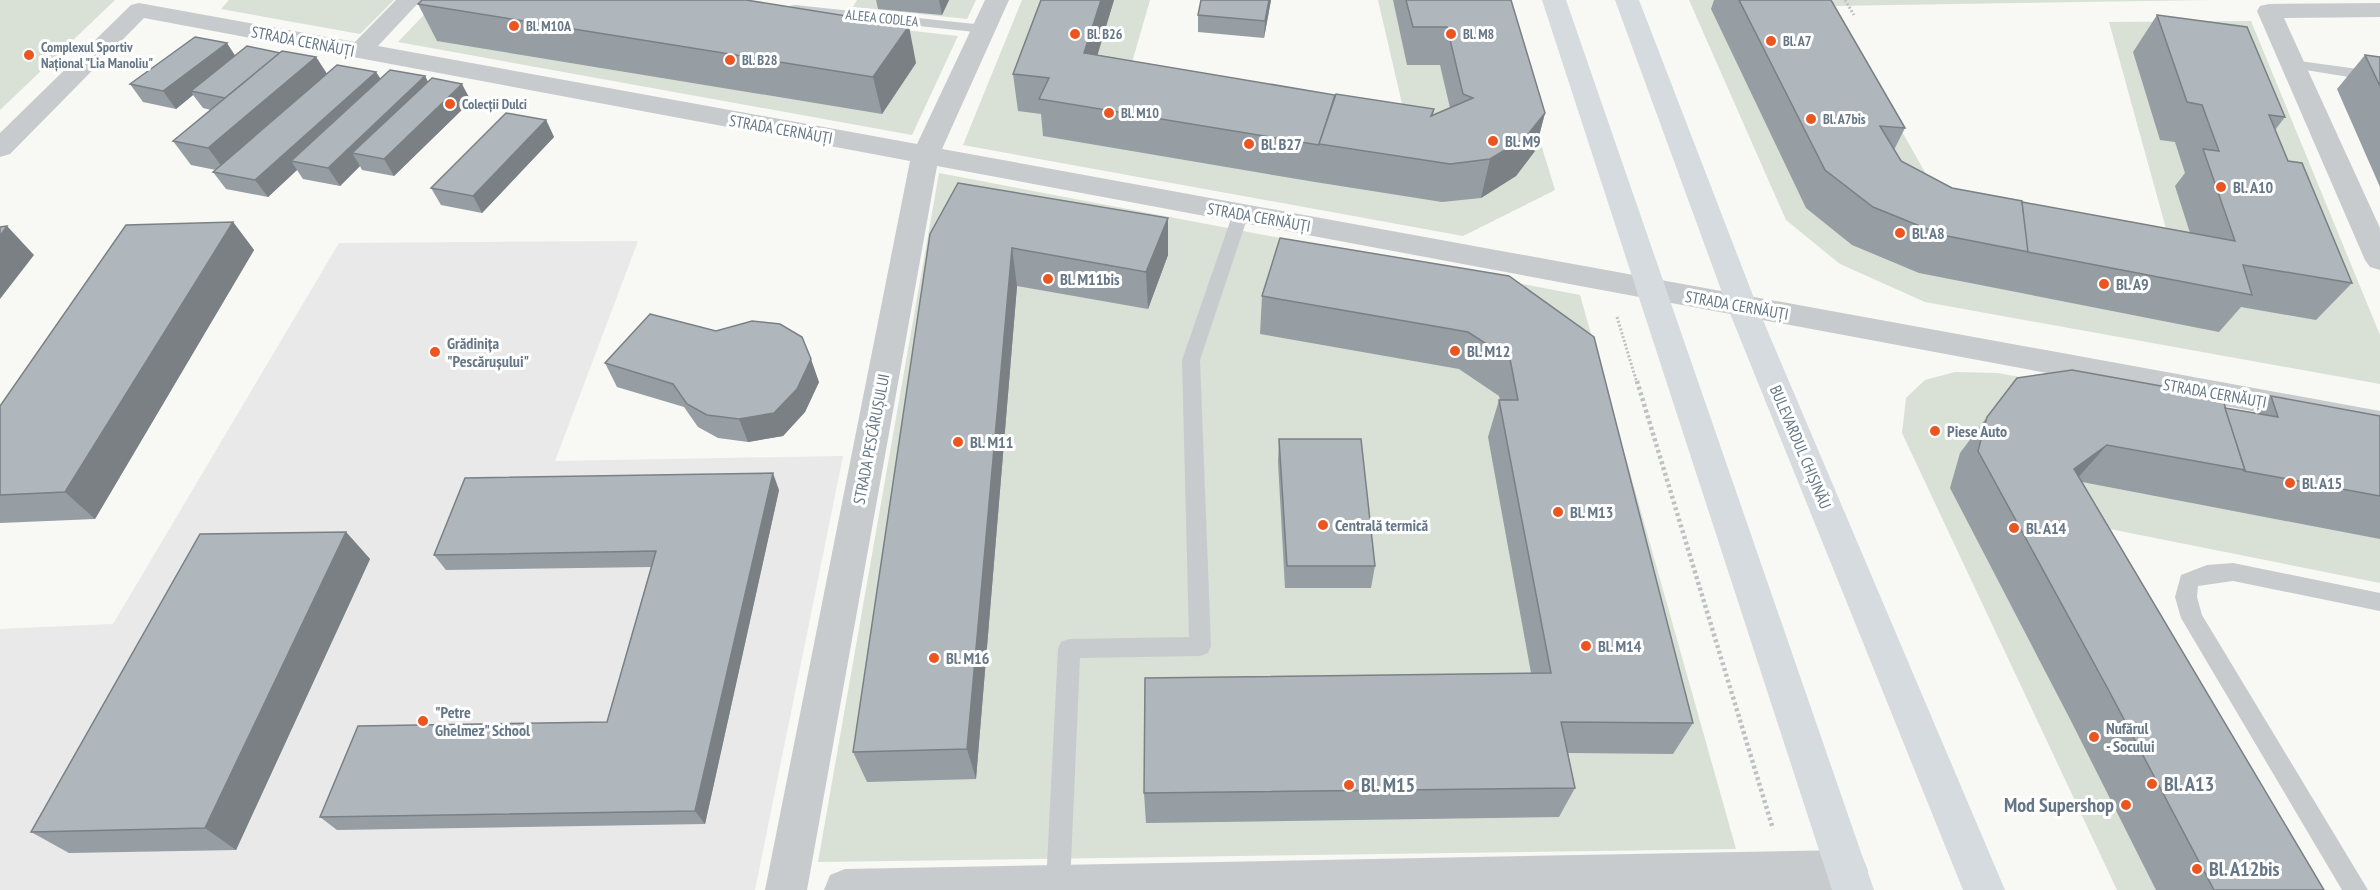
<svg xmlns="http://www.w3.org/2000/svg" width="2380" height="890" font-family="'PT Sans Narrow',sans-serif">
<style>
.built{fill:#e8e9e8}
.green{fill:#d9e0d5}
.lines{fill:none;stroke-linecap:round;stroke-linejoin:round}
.path-far1{stroke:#bec1c3;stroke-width:3;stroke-dasharray:2 2;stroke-linecap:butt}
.path{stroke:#bec1c3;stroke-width:4.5;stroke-dasharray:3 3;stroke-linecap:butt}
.lane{fill:#c7cbce;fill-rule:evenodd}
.street{fill:#c7cbce;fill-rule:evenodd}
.secondary{fill:#d6dbdf;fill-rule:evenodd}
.wall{fill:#969da3}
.shaded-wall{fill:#7a8084}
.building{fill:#afb7bd;stroke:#7a8084;stroke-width:1.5}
.poi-dot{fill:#ed5520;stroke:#fff;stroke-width:2}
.labels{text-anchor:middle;stroke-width:6;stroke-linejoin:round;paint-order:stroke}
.far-street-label{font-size:14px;fill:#657787;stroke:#fff}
.far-poi-label{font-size:14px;font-weight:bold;fill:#657787;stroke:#fff;text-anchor:start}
.street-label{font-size:16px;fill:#657787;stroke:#fff}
.poi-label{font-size:16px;font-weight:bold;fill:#657787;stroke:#fff;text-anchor:start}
.near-poi-label{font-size:20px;font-weight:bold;fill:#657787;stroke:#fff;text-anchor:start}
</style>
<rect width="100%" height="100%" fill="#f8f8f4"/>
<path class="built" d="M638 241 555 461 843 456 755 890H0V629L113 624 339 243Z"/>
<g class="green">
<path d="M0 0H115L0 110Z"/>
<path d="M229 0H394L360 34 221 9Z"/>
<path d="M438 0H639L958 36 912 135 398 42Z"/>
<path d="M857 0H976L967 19 853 7Z"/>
<path d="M1022 0H1150L1124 90 1409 134 1378 0H1497L1555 190 1463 236 963 145Z"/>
<path d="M1689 0H2211L1831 6 1948 213 2173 254 2109 22 2251 21 2380 335V384L1925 302 1840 264 1786 220Z"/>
<path d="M939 173 1580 295 1736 849 818 862Z"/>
<path d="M1955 372 1998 373 2380 444V583L2095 526 2303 890H2117L1902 433 1906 398 1925 380Z"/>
</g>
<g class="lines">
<g class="path-far1">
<path d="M1845 0 1854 15"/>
<path d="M1617 317 1637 383"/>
</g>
<path class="path" d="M1637 381 1773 829"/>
<g class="lane">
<path d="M795 5 984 25 991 29 984 33 790 12V6Z"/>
<path d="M2292 60 2380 72V82L2287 67 2285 64Z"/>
<path d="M1241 207 1249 213 1200 360 1211 646 1208 653 1200 656 1080 658 1070 885 1068 890H1048L1046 885 1058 649 1061 642 1069 639 1189 637 1182 360 1233 213Z"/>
<path d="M2233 563 2380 593V611L2233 581 2198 586 2197 597 2202 615 2368 890H2342L2181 618 2175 597 2181 575 2207 565Z"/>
</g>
<g class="street">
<path d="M396 0H421L378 46 917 144 985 0H1009L942 149 2380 411V435L937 166 807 890H765L910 161 144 18 10 154 0 157V133L131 5 139 3 355 42Z"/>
<path d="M2380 3V17L2284 18 2380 228V270L2370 267 2365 260 2257 11 2260 6 2269 4Z"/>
<path d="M1847 850 1862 856 1868 871 1862 886 1851 890H824L830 875 845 869Z"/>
</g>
<g class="secondary">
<path d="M1542 0H1566L1874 890H1832Z"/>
<path d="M1615 0H1639L1757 306 2005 890H1963L1727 306Z"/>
</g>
</g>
<g class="wall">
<path d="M876 0H949L942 15 878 9Z"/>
<path d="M1041 0H1114L1097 55 1335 95 1434 109 1433 116 1450 108 1440 65H1407L1393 0H1511L1545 113 1535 151 1516 176 1481 198 1442 202 1315 182 1043 136 1041 114 1018 111 1013 74Z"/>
<path d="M1271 0 1264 38 1198 32V15Z"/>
<path d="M1714 0H1831L1905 128 1894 150 1901 161 1952 188 2022 202 2190 233 2175 186 2185 173 2175 142 2160 140 2133 52 2157 15 2285 117 2275 130 2288 161 2352 283 2316 320 2241 307 2219 332 1919 273 1852 245 1806 208 1711 9Z"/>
<path d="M418 4 916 63 882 114 437 41Z"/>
<path d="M280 53 316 57 327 74 376 72 381 79 425 76 428 82 471 101 394 176 362 170 360 166 340 186 303 179 297 170 268 197 226 189 213 172 216 170 191 165 173 141 211 110 203 108 193 95 176 109 143 102 130 84 235 56Z"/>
<path d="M2365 55 2380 57V187L2337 89Z"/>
<path d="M546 120 554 137 482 213 441 205 431 188Z"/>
<path d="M958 183 1168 218V255L1148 309 1017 286 976 779 867 782 853 752Z"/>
<path d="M233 222 254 250 95 519 0 523V406Z"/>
<path d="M1509 276 1693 723 1673 754 1568 753 1575 788 1559 817 1146 823 1144 793 1531 673 1488 437 1499 400H1500L1499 396 1459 369 1260 334 1262 296Z"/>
<path d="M605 363 819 382 805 412 783 436 748 442 718 438 698 427 684 407 617 387Z"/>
<path d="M2271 396 2380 416V539L2082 482 2324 890H2156L2071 721 1950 488 1960 453 1987 417 2225 408 2254 413Z"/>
<path d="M1279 439 1375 566 1371 588H1285L1278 462Z"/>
<path d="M779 490 705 824 337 830 320 817 607 722 651 567 446 570 434 555Z"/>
<path d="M346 532 370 559 236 850 69 853 31 832Z"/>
</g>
<g class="shaded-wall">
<path d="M939 0H949L942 15Z"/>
<path d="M1101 0H1114L1087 90 1084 53Z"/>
<path d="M1269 0H1271L1264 38 1265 21Z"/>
<path d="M909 26 916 63 882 114 873 77Z"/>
<path d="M227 43 238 60 191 91 193 95 176 109 163 91Z"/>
<path d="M316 57 331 80 226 172 208 148Z"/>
<path d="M376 72 386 89 291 161 297 170 268 197 255 180Z"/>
<path d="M425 76 434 94 352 153 360 166 340 186 328 168Z"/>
<path d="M462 84 471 101 394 176 384 159Z"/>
<path d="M1545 113 1535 151 1516 176 1481 198 1490 159Z"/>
<path d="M546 120 554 137 482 213 473 196Z"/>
<path d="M1168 218V255L1148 309 1146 272Z"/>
<path d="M233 222 254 250 95 519 65 492Z"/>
<path d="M7 226 34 255 0 299V236Z"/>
<path d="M1012 248 1017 286 976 779 967 749Z"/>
<path d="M811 359 819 382 805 412 783 436 748 442 739 419Z"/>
<path d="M2107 445 2075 481 2074 469Z"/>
<path d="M773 473 779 490 705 824 695 811Z"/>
<path d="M346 532 370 559 236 850 205 828Z"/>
</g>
<g class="building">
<path d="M422 0H746L909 26 873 77 418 4Z"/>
<path d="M1041 0H1101L1084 53 1335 95 1319 145 1039 99 1049 78 1013 74Z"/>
<path d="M1201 0H1269L1265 21 1198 15Z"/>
<path d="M1406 0H1511L1545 113 1525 138 1490 159 1450 164 1319 144 1336 94 1434 109 1431 116 1473 98 1463 94 1447 27H1413Z"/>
<path d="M1739 0H1831L1905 128 1880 126 1901 161 1952 188 2022 201 2029 252 1942 235 1873 207 1825 170Z"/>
<path d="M2157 15 2247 27 2285 117 2269 115 2288 161 2302 163 2352 283 2243 265 2252 295 2028 252 2022 202 2235 241 2203 149 2219 151 2202 105 2187 102Z"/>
<path d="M195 37 227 43 163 91 130 84Z"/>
<path d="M247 46 280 53 225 98 191 91Z"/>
<path d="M282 51 316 57 208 148 173 141Z"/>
<path d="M2365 55 2380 57V86Z"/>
<path d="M337 65 376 72 255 180 213 172Z"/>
<path d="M390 70 425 76 328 168 291 161Z"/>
<path d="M432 78 462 84 384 159 352 153Z"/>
<path d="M506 113 546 120 473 196 431 188Z"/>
<path d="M958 183 1168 218 1146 272 1012 248 967 749 853 752 930 234Z"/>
<path d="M233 222 65 492 0 495V406L126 225Z"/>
<path d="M7 226 0 236V227Z"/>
<path d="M1280 238 1509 276 1594 337 1693 723 1561 722 1575 788 1144 793 1145 678 1551 673 1499 400H1518L1510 359 1468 332 1262 296Z"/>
<path d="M650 314 716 331 752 321 780 324 802 337 811 359 797 389 774 413 739 419 707 415 687 404 673 384 605 363Z"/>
<path d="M2072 370 2222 397 2245 470 2107 445 2074 469 2324 890H2214L2108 689 1978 451 1987 417 2017 378Z"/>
<path d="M2271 396 2380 416V496L2244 471 2243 470H2245L2225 408 2278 417Z"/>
<path d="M1279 439H1361L1375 566H1287Z"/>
<path d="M773 473 695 811 320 817 358 726 607 722 656 551 434 555 465 478Z"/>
<path d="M346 532 205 828 31 832 200 534Z"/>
</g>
<g class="poi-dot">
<circle cx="514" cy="26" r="6"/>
<circle cx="1075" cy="34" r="6"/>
<circle cx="1451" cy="34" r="6"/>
<circle cx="1771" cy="41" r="6"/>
<circle cx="29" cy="55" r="6"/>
<circle cx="730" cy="60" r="6"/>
<circle cx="450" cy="104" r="6"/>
<circle cx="1109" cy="113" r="6"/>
<circle cx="1811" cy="119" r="6"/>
<circle cx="1493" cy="141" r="6"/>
<circle cx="1249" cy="144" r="6"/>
<circle cx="2221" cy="187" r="6"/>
<circle cx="1900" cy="233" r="6"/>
<circle cx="1048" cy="279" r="6"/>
<circle cx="2104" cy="284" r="6"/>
<circle cx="1455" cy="351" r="6"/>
<circle cx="435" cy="352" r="6"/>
<circle cx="1935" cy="431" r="6"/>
<circle cx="958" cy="442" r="6"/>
<circle cx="2290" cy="483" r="6"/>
<circle cx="1558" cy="512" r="6"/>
<circle cx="1323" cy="525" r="6"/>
<circle cx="2014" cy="528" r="6"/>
<circle cx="1586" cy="646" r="6"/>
<circle cx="934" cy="658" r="6"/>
<circle cx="423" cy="721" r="6"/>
<circle cx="2094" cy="737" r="6"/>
<circle cx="2152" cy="784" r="6"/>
<circle cx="1349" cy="785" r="6"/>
<circle cx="2126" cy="805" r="6"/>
<circle cx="2197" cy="869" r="6"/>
</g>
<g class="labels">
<g class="far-street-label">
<text transform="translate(882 18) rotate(6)" y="5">ALEEA CODLEA</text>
</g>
<g class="far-poi-label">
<text x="526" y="31">Bl. M10A</text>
<text x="1087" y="39">Bl. B26</text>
<text x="1463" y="39">Bl. M8</text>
<text x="1783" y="46">Bl. A7</text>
<text x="41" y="52">Complexul Sportiv<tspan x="41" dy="16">Național "Lia Manoliu"</tspan></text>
<text x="742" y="65">Bl. B28</text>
<text x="462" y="109">Colecții Dulci</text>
<text x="1121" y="118">Bl. M10</text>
<text x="1823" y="124">Bl. A7bis</text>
</g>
<g class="street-label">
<text transform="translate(303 41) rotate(11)" y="6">STRADA CERNĂUȚI</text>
<text transform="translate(781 129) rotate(10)" y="6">STRADA CERNĂUȚI</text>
<text transform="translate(1259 217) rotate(10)" y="6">STRADA CERNĂUȚI</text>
<text transform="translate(1737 305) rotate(10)" y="6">STRADA CERNĂUȚI</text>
<text transform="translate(2215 393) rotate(10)" y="6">STRADA CERNĂUȚI</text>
<text transform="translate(871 439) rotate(-79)" y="6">STRADA PESCĂRUȘULUI</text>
<text transform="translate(1801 447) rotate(67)" y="6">BULEVARDUL CHIȘINĂU</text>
</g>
<g class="poi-label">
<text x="1505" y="147">Bl. M9</text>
<text x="1261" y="150">Bl. B27</text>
<text x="2233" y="193">Bl. A10</text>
<text x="1912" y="239">Bl. A8</text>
<text x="1060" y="285">Bl. M11bis</text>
<text x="2116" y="290">Bl. A9</text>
<text x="447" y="349">Grădinița<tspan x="447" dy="18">"Pescărușului"</tspan></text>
<text x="1467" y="357">Bl. M12</text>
<text x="1947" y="437">Piese Auto</text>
<text x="970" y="448">Bl. M11</text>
<text x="2302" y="489">Bl. A15</text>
<text x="1570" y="518">Bl. M13</text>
<text x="1335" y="531">Centrală termică</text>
<text x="2026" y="534">Bl. A14</text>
<text x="1598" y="652">Bl. M14</text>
<text x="946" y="664">Bl. M16</text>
<text x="435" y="718">"Petre<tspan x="435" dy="18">Ghelmez" School</tspan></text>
<text x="2106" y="734">Nufărul<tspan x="2106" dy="18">- Socului</tspan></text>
</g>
<g class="near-poi-label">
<text x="2164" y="791">Bl. A13</text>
<text x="1361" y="792">Bl. M15</text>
<text x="2114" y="812" text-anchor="end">Mod Supershop</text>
<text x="2209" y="876">Bl. A12bis</text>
</g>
</g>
</svg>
